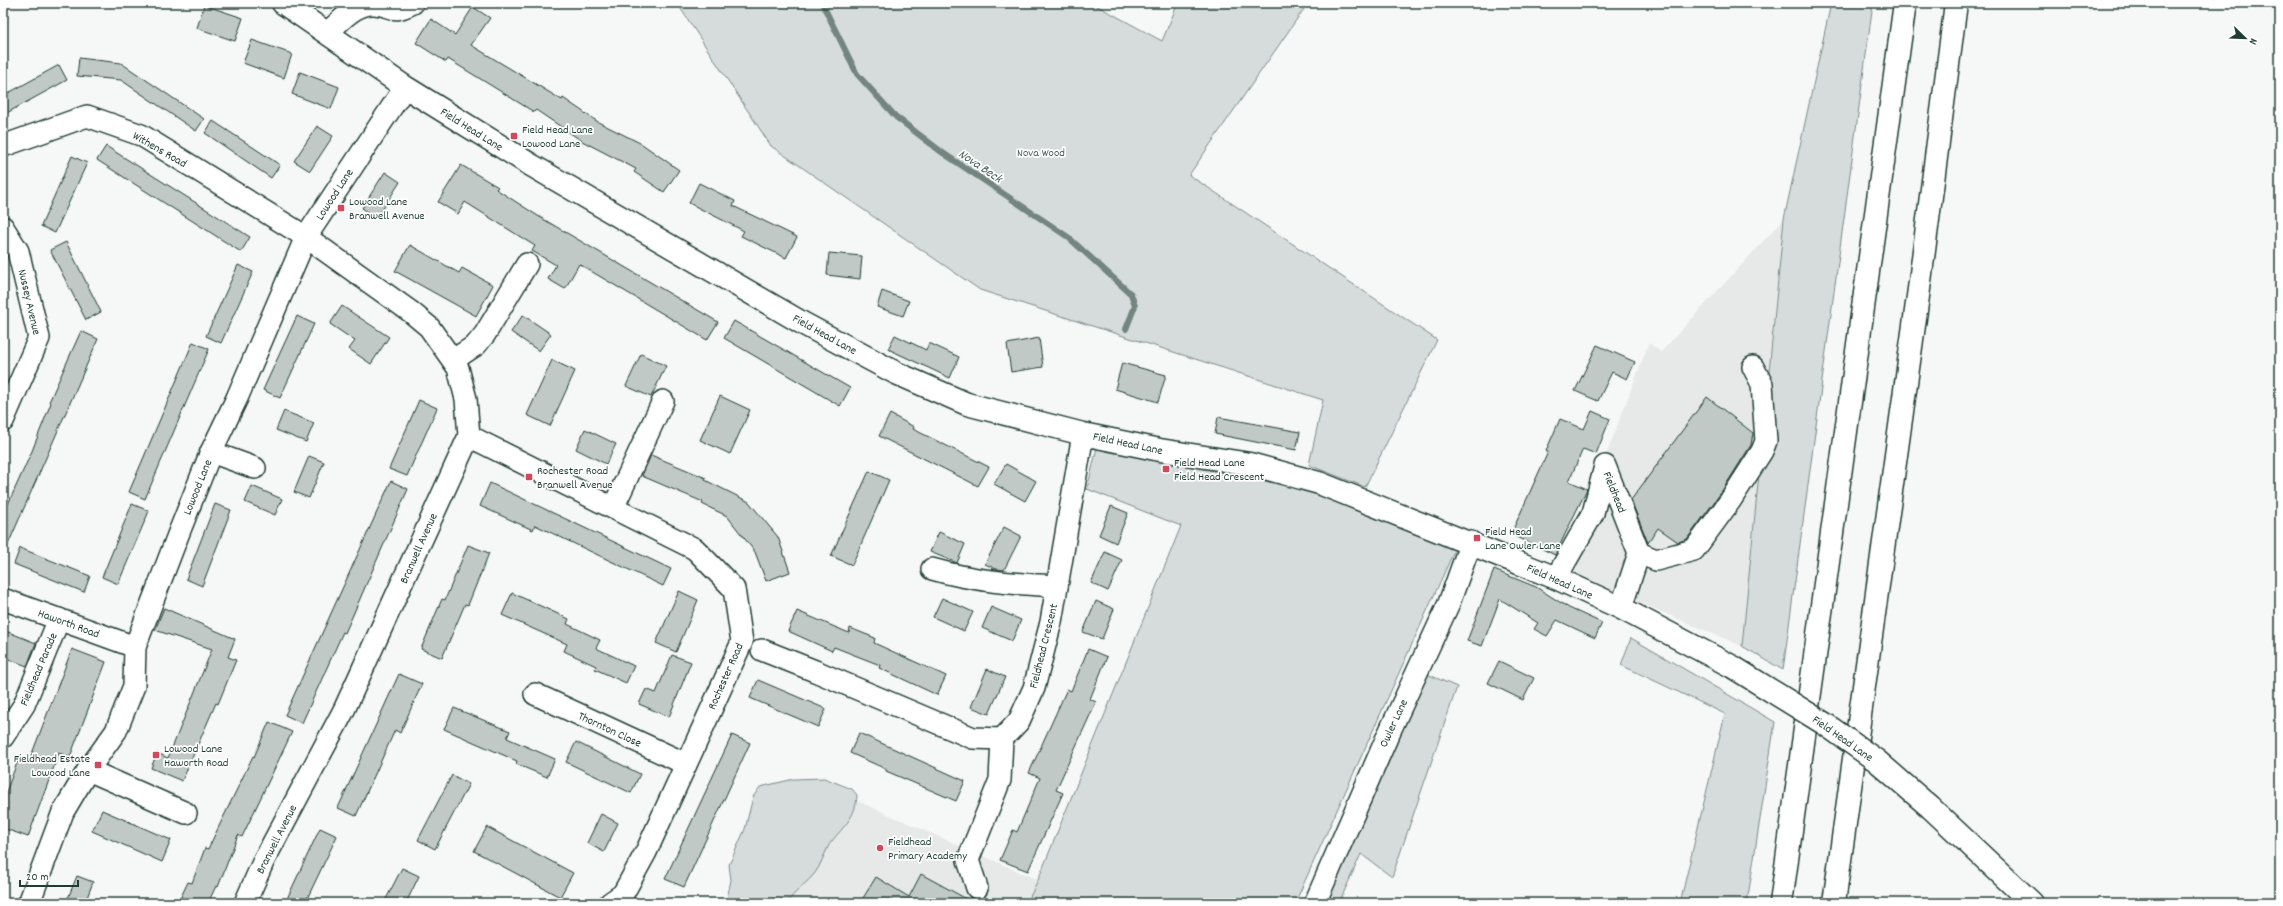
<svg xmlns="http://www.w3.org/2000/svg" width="2283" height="906" font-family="Dekko,sans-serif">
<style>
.built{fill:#e6e9e8}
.green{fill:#d6dcdb;stroke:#7a8c88}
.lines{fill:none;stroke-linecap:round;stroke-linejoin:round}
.stream{stroke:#72857f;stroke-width:6}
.building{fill:#c0c9c6;stroke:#1f3d34}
.minor-casing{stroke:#1f3d34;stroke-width:24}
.major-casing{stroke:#1f3d34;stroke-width:25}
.highway-casing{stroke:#1f3d34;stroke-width:25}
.minor{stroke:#fff;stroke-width:21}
.major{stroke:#fff;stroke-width:22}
.highway{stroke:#fff;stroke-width:22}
.major-bridge-casing{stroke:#1f3d34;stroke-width:25;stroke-linecap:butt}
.major-bridge{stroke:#fff;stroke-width:22}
.poi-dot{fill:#d1495b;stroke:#fff;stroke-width:1.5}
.labels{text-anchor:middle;stroke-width:3.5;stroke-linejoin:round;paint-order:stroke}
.street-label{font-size:12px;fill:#1f3d34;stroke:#fff}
.poi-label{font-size:12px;fill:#1f3d34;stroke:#fff;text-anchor:start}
.park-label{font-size:12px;fill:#445d55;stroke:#fff}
.water-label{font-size:13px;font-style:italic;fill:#49615a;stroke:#fff}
</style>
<rect width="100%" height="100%" fill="#f6f7f7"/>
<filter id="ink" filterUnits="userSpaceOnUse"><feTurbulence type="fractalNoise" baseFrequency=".025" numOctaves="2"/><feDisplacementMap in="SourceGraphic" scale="8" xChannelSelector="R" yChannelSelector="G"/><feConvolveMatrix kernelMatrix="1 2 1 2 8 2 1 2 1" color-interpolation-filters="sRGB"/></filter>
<g filter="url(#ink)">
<g class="built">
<path d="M1784 219 1742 646 1556 567 1585 510 1649 343 1661 352Z"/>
<path d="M830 789 1038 880 1027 903H763Z"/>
</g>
<g class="green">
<path d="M677 3H1092L1162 41 1178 3H1308L1189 175 1437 340 1365 487 1309 465 1323 400 980 290 771 146Z"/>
<path d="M1831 3H1873L1783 670 1742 646 1784 219Z"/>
<path d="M1097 448 1311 490 1455 549 1295 903H1027L1038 880 1181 526 1087 489Z"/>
<path d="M1631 638 1775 722 1747 903H1680L1725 714 1621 665Z"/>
<path d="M1427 674 1457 687 1392 877 1361 854 1339 903H1327Z"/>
<path d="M824 778 852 789 857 795C856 819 842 827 829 845 824 854 821 865 815 873 806 884 795 891 787 903H726L731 880 729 865 745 829 753 797 760 787 794 779Z"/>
</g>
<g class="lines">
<path class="stream" d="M822 3 857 74 896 117 943 153 1068 237 1131 294 1135 306 1126 329"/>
</g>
<g class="building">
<path d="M204 5 243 18 235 41 197 28Z"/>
<path d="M473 7 490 18 471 45 562 100 563 98 598 122 642 144 679 170 664 192 634 172 636 169 582 141 536 110 534 112 448 59 446 62 416 43 431 19 455 35Z"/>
<path d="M252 40 292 54 284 78 243 63Z"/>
<path d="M79 58 121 63 204 119 196 131 121 80 77 76Z"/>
<path d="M59 65 67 80 3 115V96Z"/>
<path d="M300 72 339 87 331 109 292 94Z"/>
<path d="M213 121 280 165 271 178 205 133Z"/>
<path d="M317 126 333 136 310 171 294 161Z"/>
<path d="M106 146 250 237 241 252 97 160Z"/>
<path d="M72 156 87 163 55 233 41 226Z"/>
<path d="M461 165 498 187 496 189 538 216 718 322 707 340 579 264 565 289 548 279 556 265 532 251 535 246 465 202 458 214 438 202Z"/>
<path d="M385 172 400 182 377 218 362 208Z"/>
<path d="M699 183 735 201 733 206 797 237 786 258 741 236 744 231 689 203Z"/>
<path d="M66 242 101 312 86 320 50 250Z"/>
<path d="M410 245 459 273 462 268 493 285 476 316 395 271Z"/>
<path d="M829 253 862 256 860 279 827 275Z"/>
<path d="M238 265 253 272 221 343 206 336Z"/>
<path d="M882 291 909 301 903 316 877 307Z"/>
<path d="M342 306 389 337 371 364 349 349 355 341 330 324Z"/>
<path d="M523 315 551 334 539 351 511 332Z"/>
<path d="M297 316 314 324 280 398 263 390Z"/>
<path d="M734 321 850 388 840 406 724 338Z"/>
<path d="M81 331 98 339 3 556V515L32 451 51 403 49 402Z"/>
<path d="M895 335 926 350 929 343 959 357 950 378 888 349Z"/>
<path d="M1039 338 1043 367 1011 372 1007 344Z"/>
<path d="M193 342 209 349 145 499 129 492Z"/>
<path d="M1597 345 1635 362 1627 379 1612 372 1598 401 1575 391Z"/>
<path d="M641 354 666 366 651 397 626 386Z"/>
<path d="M552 360 575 371 550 426 527 415Z"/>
<path d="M1122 363 1166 375 1158 402 1115 389Z"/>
<path d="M720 396 750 410 730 454 700 440Z"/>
<path d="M1707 397 1753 433 1751 445 1720 494 1687 539 1678 542 1658 528 1648 543 1631 500Z"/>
<path d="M419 400 437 408 407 476 389 469Z"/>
<path d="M284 411 314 423 306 442 276 430Z"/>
<path d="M1592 411 1610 419 1596 454 1583 449 1569 481 1587 489 1555 555 1511 534 1548 452 1546 451 1560 419 1584 429Z"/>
<path d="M890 414 914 427 913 429 989 467 978 486 879 436Z"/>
<path d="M1218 417 1300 432 1296 450 1215 434Z"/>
<path d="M585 429 616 444 606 464 576 449Z"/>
<path d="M651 455 706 478 705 480 749 502 778 537 790 572 766 581 755 552 727 516 702 504 703 502 642 476Z"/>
<path d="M309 456 324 462 309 498 294 492Z"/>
<path d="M1006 464 1036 481 1025 501 994 484Z"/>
<path d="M869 471 889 480 852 565 831 556Z"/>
<path d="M391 481 408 489 345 633 343 632 302 723 285 715Z"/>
<path d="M490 483 671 569 663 586 535 525 533 530 480 506Z"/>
<path d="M252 486 282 499 275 515 245 502Z"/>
<path d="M132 504 149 511 118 584 102 577Z"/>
<path d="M215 504 231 510 202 586 186 579Z"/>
<path d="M1111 506 1128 513 1116 543 1099 535Z"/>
<path d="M1004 527 1021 536 1004 570 996 569 985 564Z"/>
<path d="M939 532 965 544 957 563 930 552Z"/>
<path d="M468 545 489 553 468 605 465 604 442 658 421 649 442 599 445 600Z"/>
<path d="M20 548 90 576 84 592 14 564Z"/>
<path d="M1105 552 1122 560 1108 591 1091 583Z"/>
<path d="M1494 570 1536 587 1569 608 1602 623 1595 638 1557 620 1547 636 1534 629 1538 623 1500 599 1482 646 1467 641Z"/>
<path d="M679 591 698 600 676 652 656 643Z"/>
<path d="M512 593 569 619 567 624 600 640 596 648 634 666 626 683 595 669 596 666 564 651 567 644 502 615Z"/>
<path d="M942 598 973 612 964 631 933 617Z"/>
<path d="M1096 601 1114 609 1102 639 1083 632Z"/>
<path d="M991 607 1021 620 1012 641 982 628Z"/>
<path d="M164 608 235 639 228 657 236 660 218 704 216 703 182 781 151 768 157 753 168 758 212 649 155 630Z"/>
<path d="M797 611 849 633 850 628 875 638 874 643 946 676 937 695 879 668 880 665 834 647 832 651 788 631Z"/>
<path d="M3 630 36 643 27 666 3 657Z"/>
<path d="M72 649 106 662 70 757 59 753 28 837 3 828V800L18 760 28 764Z"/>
<path d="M1088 649 1107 657 1090 699 1096 702 1056 790 1063 793 1028 871 1000 860 1013 830 1017 832 1040 778 1029 773 1067 689 1071 691Z"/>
<path d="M672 655 691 662 669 717 639 704 646 689 656 693Z"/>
<path d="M1499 661 1534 678 1523 700 1488 683Z"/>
<path d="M987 669 1005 677 989 714 971 707Z"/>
<path d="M399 674 422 684 400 733 395 730 356 816 338 808Z"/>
<path d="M758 680 826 709 818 727 750 698Z"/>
<path d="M454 708 510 731 507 738 555 759 547 777 516 764 517 761 444 729Z"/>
<path d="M269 722 292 732 242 837 238 835 218 887 216 886 208 903H178L188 882 192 883 205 848 208 849 253 756 254 757Z"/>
<path d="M859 733 965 781 956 801 886 771V769L850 753Z"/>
<path d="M732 735 750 743 684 887 665 879Z"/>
<path d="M576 742 640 774 631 793 566 762Z"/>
<path d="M452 775 469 784 435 849 418 840Z"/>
<path d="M102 810 171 840 162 862 92 831Z"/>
<path d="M601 814 618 823 604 852 587 843Z"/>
<path d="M487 827 573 873 560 897 474 851Z"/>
<path d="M320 828 337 836 305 903H285Z"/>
<path d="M402 868 419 876 406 903H384Z"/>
<path d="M921 874 974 903H860L876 877 909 897Z"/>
<path d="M77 876 93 882 85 903H66Z"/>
</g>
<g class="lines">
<g class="minor-casing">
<g id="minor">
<path d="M327 33C340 22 355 3 374 4 395 5 389 15 413 3"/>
<path d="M3 146 87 116 141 135 306 237 411 312 429 327 458 368 466 399 469 436 344 710 264 860 245 903"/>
<path d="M3 227 18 251 39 338 3 421"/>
<path d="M453 360 476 345 485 334 527 264"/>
<path d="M469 436 695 549 734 589 742 642 646 852 623 894 610 903"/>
<path d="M211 452 255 468"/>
<path d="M613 508 663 401"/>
<path d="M1639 553 1656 560 1694 550 1730 501 1762 451 1766 441 1762 384 1753 367"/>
<path d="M932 569C973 581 1014 584 1057 586"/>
<path d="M1556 578 1593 513 1605 466 1639 553 1621 608"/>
<path d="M3 599 135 647"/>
<path d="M762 650 815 671 973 738 1002 739 1019 721 1034 688 1051 622 1083 434"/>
<path d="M535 694 686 764"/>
<path d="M3 737 24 705 59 619"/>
<path d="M88 770 186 813"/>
<path d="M977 888 968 860 1000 780 1002 739"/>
<path d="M29 903 63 812 88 770 116 731 134 686 135 647 178 535 211 452 237 398 306 237 405 87"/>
<path d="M1315 903 1388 735 1449 603 1471 542"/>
</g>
</g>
<g class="major-casing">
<g id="major">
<path d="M283 3 405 87 531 165 804 324 896 373 967 404 1083 434 1160 450 1250 464 1319 483 1556 578 1621 608 1733 667"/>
<path d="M1931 808 2032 903"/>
</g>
</g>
<g class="highway-casing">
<g id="highway">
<path d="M1781 903 1905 3"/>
<path d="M1834 903 1919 289 1956 3"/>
</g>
</g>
<use href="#minor" class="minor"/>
<use href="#major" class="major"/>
<use href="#highway" class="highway"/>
<g class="major-bridge-casing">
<path id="major-bridge" d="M1733 667 1825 724 1877 761 1931 808"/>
</g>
<use href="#major-bridge" class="major-bridge"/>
</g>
</g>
<g class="poi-dot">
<rect x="510" y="132" width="8" height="8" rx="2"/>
<rect x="337" y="204" width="8" height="8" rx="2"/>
<rect x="1162" y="465" width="8" height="8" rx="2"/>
<rect x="525" y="473" width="8" height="8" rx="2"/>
<rect x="1473" y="534" width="8" height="8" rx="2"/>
<rect x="152" y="751" width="8" height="8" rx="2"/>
<rect x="94" y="761" width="8" height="8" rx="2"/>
<circle cx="880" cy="848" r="4"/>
</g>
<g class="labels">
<g class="street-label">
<text transform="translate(472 129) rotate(32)" y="4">Field Head Lane</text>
<text transform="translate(160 149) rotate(30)" y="4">Withens Road</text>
<text transform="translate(334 194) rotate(-57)" y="4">Lowood Lane</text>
<text transform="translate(30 302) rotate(77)" y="4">Nussey Avenue</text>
<text transform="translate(825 334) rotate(29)" y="4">Field Head Lane</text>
<text transform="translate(1128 443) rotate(12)" y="4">Field Head Lane</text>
<text transform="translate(197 487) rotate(-68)" y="4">Lowood Lane</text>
<text transform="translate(1615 492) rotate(68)" y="4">Fieldhead</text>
<text transform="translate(418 548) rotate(-66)" y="4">Branwell Avenue</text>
<text transform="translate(1560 581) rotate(24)" y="4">Field Head Lane</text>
<text transform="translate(69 623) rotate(20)" y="4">Haworth Road</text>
<text transform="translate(1043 646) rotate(-76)" y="4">Fieldhead Crescent</text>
<text transform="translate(38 669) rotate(-67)" y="4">Fieldhead Parade</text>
<text transform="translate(725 676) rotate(-66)" y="4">Rochester Road</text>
<text transform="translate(1393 723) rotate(-65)" y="4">Owler Lane</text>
<text transform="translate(610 729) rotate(25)" y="4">Thornton Close</text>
<text transform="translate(1843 738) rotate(35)" y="4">Field Head Lane</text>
<text transform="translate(276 839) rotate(-63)" y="4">Branwell Avenue</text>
</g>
<g class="poi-label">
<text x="522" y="133">Field Head Lane<tspan x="522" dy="14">Lowood Lane</tspan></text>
<text x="349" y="205">Lowood Lane<tspan x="349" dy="14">Branwell Avenue</tspan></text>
<text x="1174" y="466">Field Head Lane<tspan x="1174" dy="14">Field Head Crescent</tspan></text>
<text x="537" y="474">Rochester Road<tspan x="537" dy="14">Branwell Avenue</tspan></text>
<text x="1485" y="535">Field Head<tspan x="1485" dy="14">Lane Owler Lane</tspan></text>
<text x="164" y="752">Lowood Lane<tspan x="164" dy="14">Haworth Road</tspan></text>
<text x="90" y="762" text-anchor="end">Fieldhead Estate<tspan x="90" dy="14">Lowood Lane</tspan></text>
<text x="888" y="845">Fieldhead<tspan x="888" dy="14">Primary Academy</tspan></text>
</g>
<g class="park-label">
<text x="1041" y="156">Nova Wood</text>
</g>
<g class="water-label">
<text transform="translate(981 165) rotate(34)" y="5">Nova Beck</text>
</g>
</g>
<rect width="2283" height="906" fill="none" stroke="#fff" stroke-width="16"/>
<rect x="8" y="8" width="2267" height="890" fill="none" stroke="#1f3d34" stroke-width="1.5" filter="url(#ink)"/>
<g transform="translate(2245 38) rotate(113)" stroke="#ffffff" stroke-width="3" paint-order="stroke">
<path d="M0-3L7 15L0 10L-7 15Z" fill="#1f3d34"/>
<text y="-6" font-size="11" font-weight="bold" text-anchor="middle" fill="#1f3d34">N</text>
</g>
<path d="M20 880v6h58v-6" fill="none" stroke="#1f3d34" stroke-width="2"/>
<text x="26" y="880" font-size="12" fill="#1f3d34" stroke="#ffffff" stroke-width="3" paint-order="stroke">20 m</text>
</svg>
